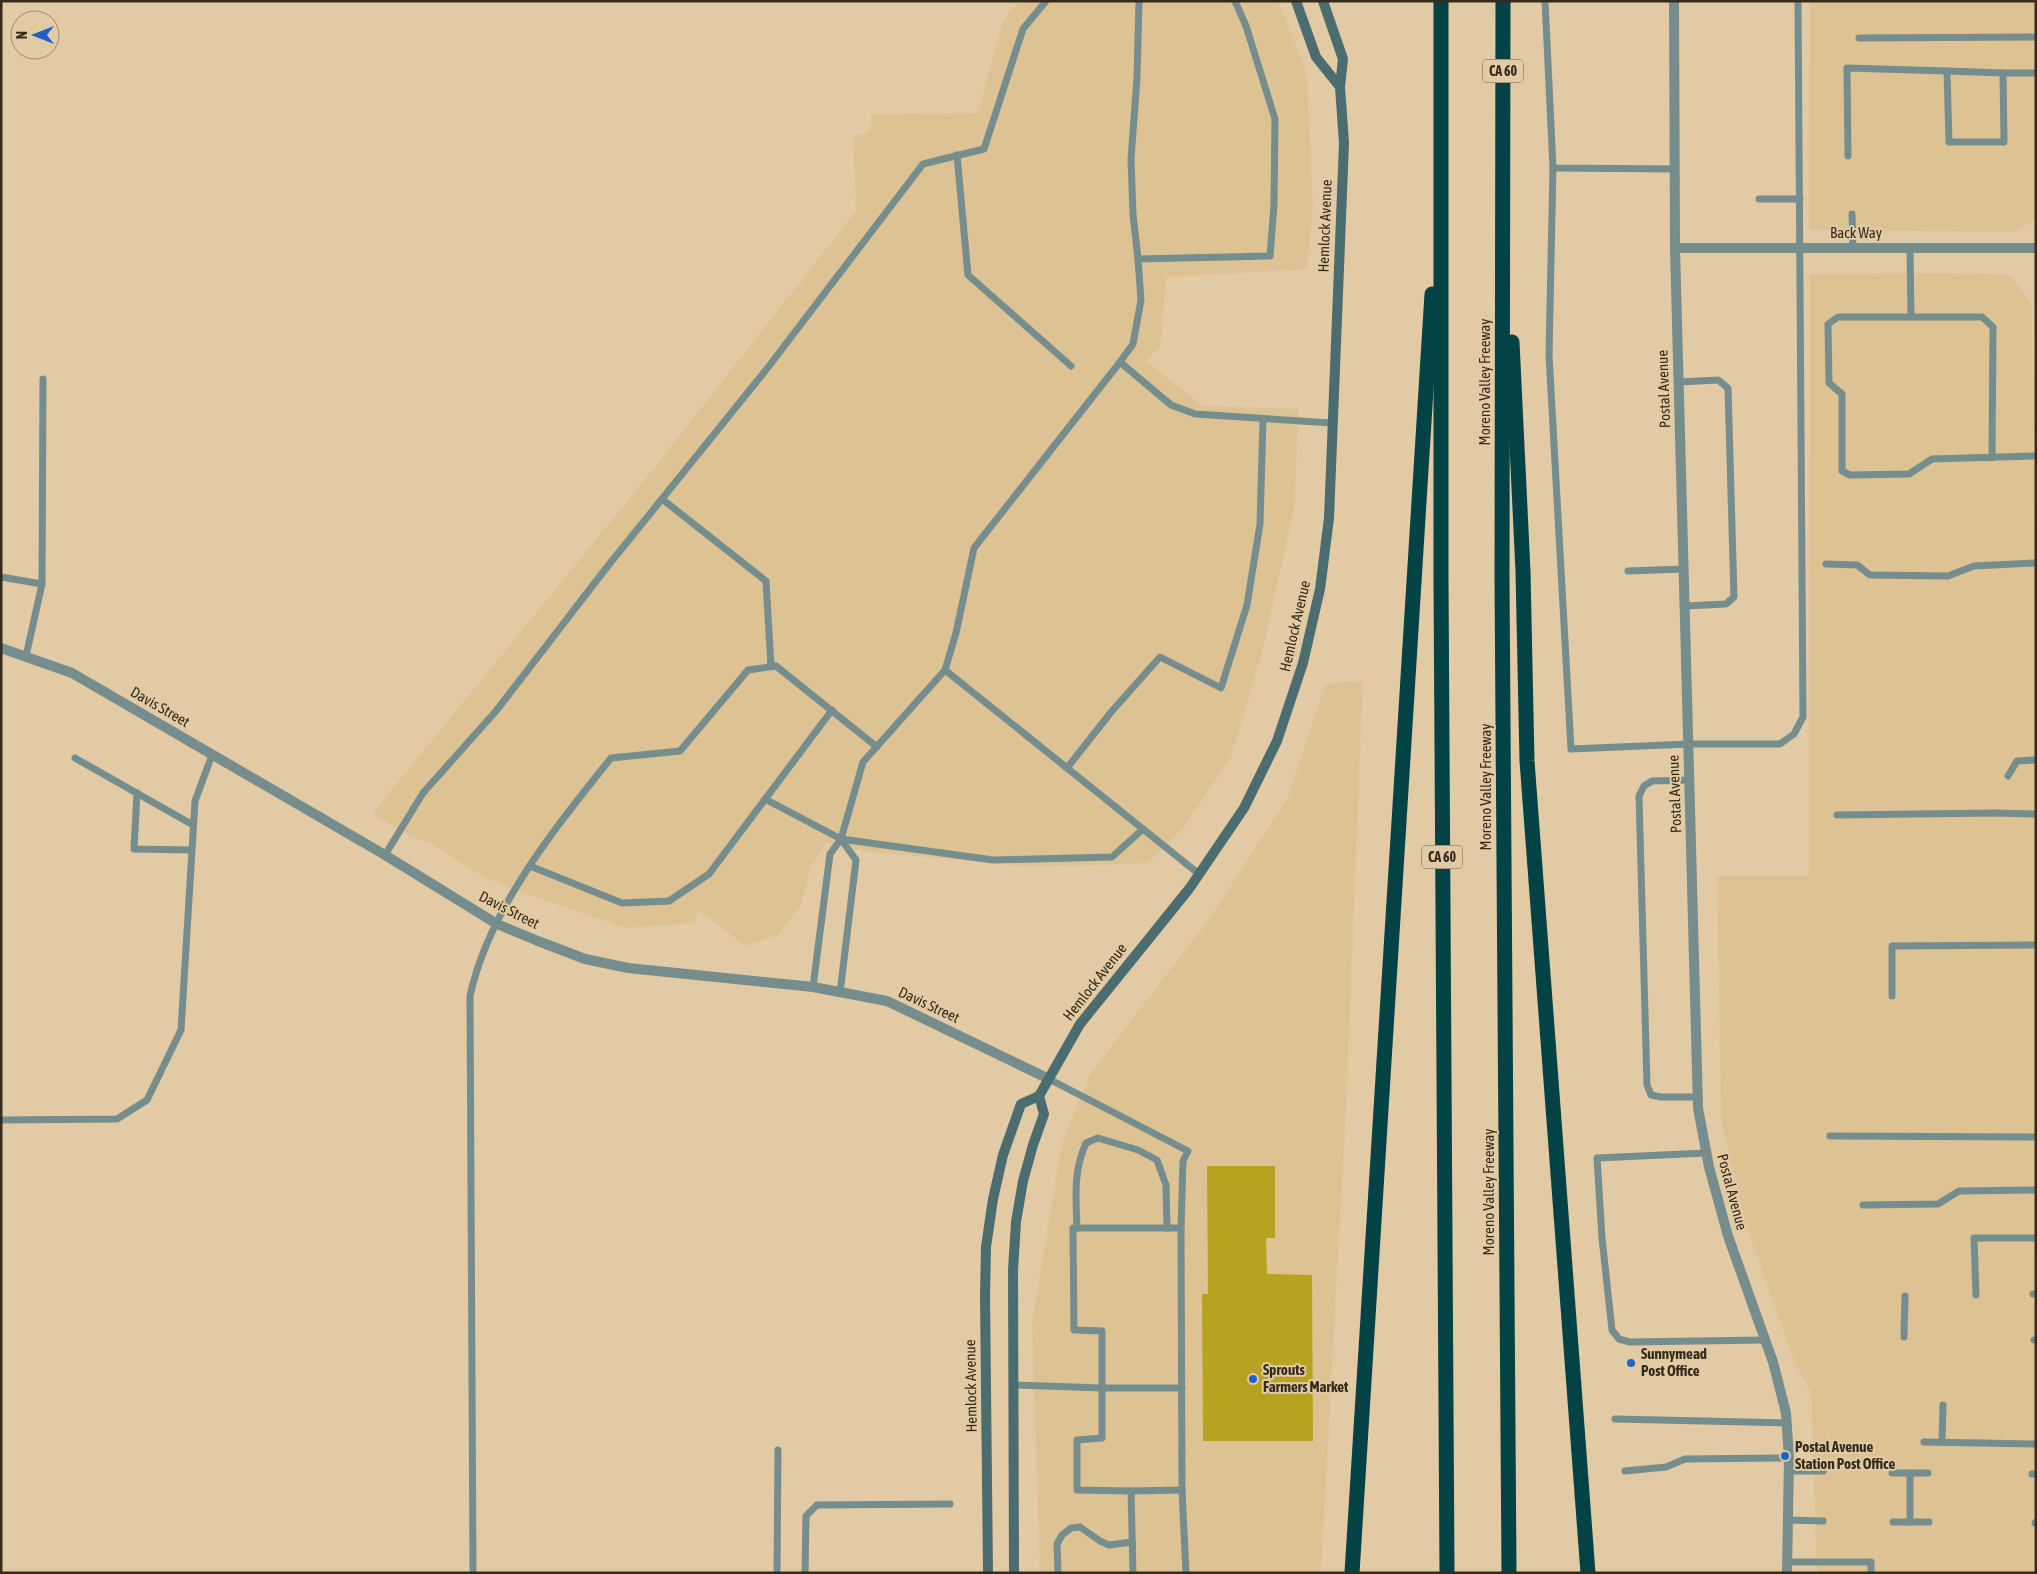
<svg xmlns="http://www.w3.org/2000/svg" width="2037" height="1574" font-family="'Asap Condensed',sans-serif">
<style>
.built{fill:#ddc294}
.building{fill:#b7a31f}
.lines{fill:none;stroke-linecap:round;stroke-linejoin:round}
.lane{stroke:#768d8e;stroke-width:7}
.street{stroke:#768d8e;stroke-width:10}
.secondary{stroke:#4b6d6f;stroke-width:10}
.highway{stroke:#034346;stroke-width:15}
.poi-dot{fill:#1e61cc;stroke:#e2caa4;stroke-width:2}
.labels{text-anchor:middle;stroke-width:4;stroke-linejoin:round;paint-order:stroke}
.shield{fill:#e2caa4;stroke:#6a5b46;stroke-width:1}
.shield-label{font-size:14px;font-weight:bold;fill:#362c1d}
.street-label{font-size:15px;fill:#362c1d;stroke:#e2caa4}
.poi-label{font-size:15px;font-weight:bold;fill:#362c1d;stroke:#e2caa4;text-anchor:start}
</style>
<rect width="100%" height="100%" fill="#e2caa4"/>
<g class="built">
<path d="M1019 1H1278L1307 73 1313 208 1307 269 1166 277 1161 345 1146 361 1203 406 1298 409 1295 504 1262 653 1231 757 1183 828 1148 863 1035 867 864 851 826 843 811 867 801 904 778 935 745 946 699 910 694 923 625 928 542 899 485 878 432 844 407 834 372 814 652 471 856 211 853 136 869 133 872 115 978 113 1003 21Z"/>
<path d="M1810 1H2036V215L2032 222 2015 232 1809 230Z"/>
<path d="M1938 273 2011 275 2032 305 2036 611 2034 1573H1817L1811 1392 1795 1364 1743 1216 1721 1120 1717 876H1809L1810 274Z"/>
<path d="M1363 681 1346 1108 1321 1573H1040L1032 1323 1062 1143 1090 1075 1214 912 1287 799 1326 684Z"/>
</g>
<path class="building" d="M1207 1166H1275V1238H1266L1267 1274 1312 1275 1313 1441H1203L1202 1294H1208Z"/>
<g class="lines">
<g class="lane">
<path d="M1235 1 1246 26 1275 119 1274 205 1270 256 1138 259 1141 300 1133 344 1120 362 1171 405 1195 414 1332 423"/>
<path d="M1545 1 1553 168 1675 169"/>
<path d="M1859 38 2036 37"/>
<path d="M1947 71 2003 73"/>
<path d="M957 155 968 275 1071 366"/>
<path d="M1848 156 1847 68 1947 71 1949 142H2004L2003 73H2036"/>
<path d="M1553 168 1549 355 1571 749 1689 744H1780L1794 734 1803 717 1798 1"/>
<path d="M1759 199H1800"/>
<path d="M1852 214 1853 247"/>
<path d="M1910 247 1911 317"/>
<path d="M1138 259 1133 214 1131 159 1137 78 1139 1"/>
<path d="M1120 362 974 548 956 633 945 670 1199 874"/>
<path d="M1679 382 1718 380 1728 388 1734 597 1726 604 1685 606"/>
<path d="M1992 458 1993 327 1982 317H1838L1828 324 1829 383 1842 394V471L1850 475 1909 474 1932 459 2036 456"/>
<path d="M662 499 766 581 771 666"/>
<path d="M1826 564 1857 565 1870 575 1948 576 1974 566 2036 563"/>
<path d="M1628 571 1684 569"/>
<path d="M1 577 42 584"/>
<path d="M26 656 42 584 43 379"/>
<path d="M75 758 193 825"/>
<path d="M1067 768 1112 711 1160 657 1221 688 1247 605 1260 524 1263 419"/>
<path d="M2008 776 2017 761 2036 760"/>
<path d="M1690 780 1652 781 1644 786 1639 796 1647 1085 1651 1095 1661 1097H1698"/>
<path d="M137 793 134 849 191 850"/>
<path d="M765 799 841 839 993 860 1112 857 1143 829"/>
<path d="M1837 815 1995 813 2036 814"/>
<path d="M385 855 423 793 496 711 607 567 766 370 923 164 984 149 1023 29 1046 1"/>
<path d="M530 866 622 903 669 901 709 874 832 710"/>
<path d="M813 987 830 854 841 839 863 762 945 670"/>
<path d="M840 993 856 860 841 839"/>
<path d="M1892 996V946L2036 945"/>
<path d="M1 1120 117 1119 147 1100 181 1030 195 801 212 755"/>
<path d="M1830 1136 2036 1137"/>
<path d="M1706 1153 1597 1158 1602 1238 1612 1330 1619 1339 1630 1342 1765 1340"/>
<path d="M1863 1205 1938 1204 1959 1191 2036 1190"/>
<path d="M1077 1228C1076 1199 1073 1171 1086 1143L1098 1138 1138 1150 1157 1160 1166 1185 1167 1228"/>
<path d="M2033 1294H2036"/>
<path d="M1976 1295 1974 1238H2036"/>
<path d="M1904 1337 1905 1296"/>
<path d="M2034 1340H2036"/>
<path d="M1013 1385 1102 1388V1331L1074 1330 1073 1228H1181L1183 1161 1188 1151 1047 1078"/>
<path d="M1615 1419 1787 1423"/>
<path d="M1924 1442 2036 1444"/>
<path d="M1942 1442 1943 1405"/>
<path d="M1625 1471 1666 1467 1685 1459 1789 1458"/>
<path d="M1789 1471H1823"/>
<path d="M1892 1473H1928"/>
<path d="M1910 1473V1522"/>
<path d="M2032 1474H2036"/>
<path d="M1182 1490 1186 1573"/>
<path d="M1131 1491 1182 1490 1181 1228"/>
<path d="M1788 1520 1823 1521"/>
<path d="M1893 1522H1929"/>
<path d="M2035 1523H2036"/>
<path d="M1787 1562H1871V1573"/>
<path d="M473 1573 470 996C489 908 556 827 611 758L680 751 748 670 776 666 877 747"/>
<path d="M777 1573 778 1450"/>
<path d="M805 1573 806 1516 817 1505 950 1504"/>
<path d="M1058 1573 1057 1544 1062 1535 1071 1528 1080 1527 1100 1541 1109 1545 1132 1542"/>
<path d="M1133 1573 1131 1491 1077 1490V1440L1102 1438V1388H1182"/>
</g>
<g class="street">
<path d="M1674 1 1675 248 1698 1108 1709 1167 1728 1236 1773 1362 1786 1413 1789 1458 1787 1573"/>
<path d="M1675 248H2036"/>
<path d="M1 648 72 673 385 855 497 924 538 941 585 959 628 968 813 987 887 1001 1047 1078"/>
</g>
<g class="secondary">
<path d="M1296 1 1316 57 1340 87"/>
<path d="M988 1573 985 1295 986 1247 993 1199 1003 1155 1021 1104 1039 1096 1080 1024 1189 889 1244 808 1277 741 1303 663 1320 589 1329 518 1344 143 1340 87 1343 59 1323 1"/>
<path d="M1014 1573 1013 1270 1016 1222 1023 1181 1033 1145 1044 1114 1039 1096"/>
</g>
<g class="highway">
<path d="M1441 1V578L1447 1573"/>
<path d="M1503 1 1502 578 1509 1573"/>
<path d="M1512 342 1523 571 1527 761 1588 1573"/>
<path d="M1352 1573 1432 294"/>
</g>
</g>
<g class="poi-dot">
<circle cx="1631" cy="1363" r="5"/>
<circle cx="1253" cy="1379" r="5"/>
<circle cx="1785" cy="1456" r="5"/>
</g>
<g class="labels">
<g class="shield">
<rect x="1483" y="59.5" width="40" height="23" rx="4"/>
<rect x="1422" y="845.5" width="40" height="23" rx="4"/>
</g>
<g class="shield-label">
<text x="1503" y="76">CA 60</text>
<text x="1442" y="862">CA 60</text>
</g>
<g class="street-label">
<text transform="translate(1325 226) rotate(-88)" y="5">Hemlock Avenue</text>
<text x="1856" y="238">Back Way</text>
<text transform="translate(1485 382) rotate(-90)" y="5">Moreno Valley Freeway</text>
<text transform="translate(1664 389) rotate(-92)" y="5">Postal Avenue</text>
<text transform="translate(1295 626) rotate(-77)" y="5">Hemlock Avenue</text>
<text transform="translate(160 707) rotate(30)" y="5">Davis Street</text>
<text transform="translate(1486 787) rotate(-90)" y="5">Moreno Valley Freeway</text>
<text transform="translate(1675 794) rotate(-92)" y="5">Postal Avenue</text>
<text transform="translate(509 910) rotate(27)" y="5">Davis Street</text>
<text transform="translate(1095 982) rotate(-52)" y="5">Hemlock Avenue</text>
<text transform="translate(929 1005) rotate(25)" y="5">Davis Street</text>
<text transform="translate(1489 1192) rotate(-90)" y="5">Moreno Valley Freeway</text>
<text transform="translate(1732 1192) rotate(75)" y="5">Postal Avenue</text>
<text transform="translate(971 1386) rotate(-91)" y="5">Hemlock Avenue</text>
</g>
<g class="poi-label">
<text x="1641" y="1359">Sunnymead<tspan x="1641" dy="17">Post Office</tspan></text>
<text x="1263" y="1375">Sprouts<tspan x="1263" dy="17">Farmers Market</tspan></text>
<text x="1795" y="1452">Postal Avenue<tspan x="1795" dy="17">Station Post Office</tspan></text>
</g>
</g>
<rect width="2037" height="1574" fill="none" stroke="#362c1d" stroke-width="5"/>
<g transform="translate(35 35) rotate(270)"><circle r="24" fill="#e2caa4" stroke="#9d8b6e"/>
<path d="M0-4L9 19L0 12L-9 19Z" fill="#1e61cc"/>
<text y="-8" font-size="14" font-weight="bold" text-anchor="middle" fill="#362c1d">N</text>
</g>
</svg>
